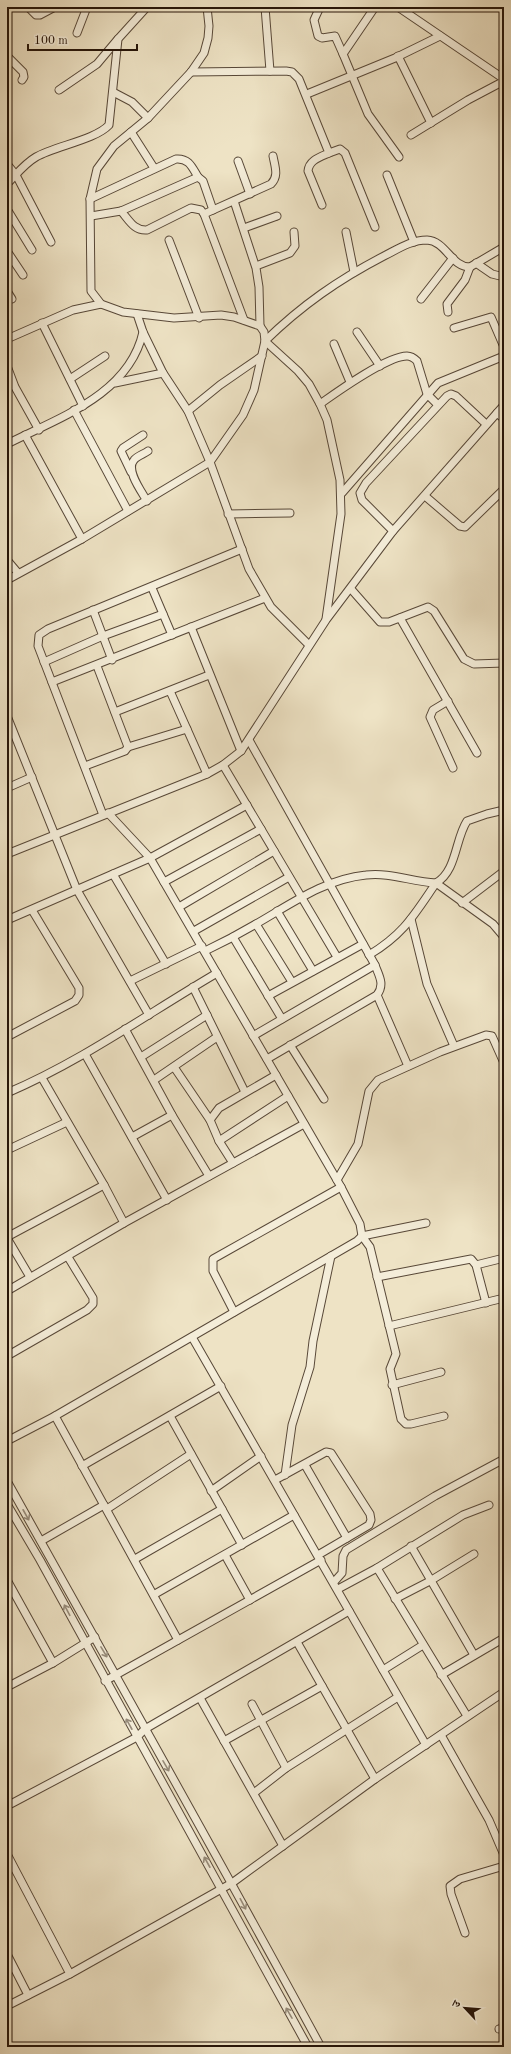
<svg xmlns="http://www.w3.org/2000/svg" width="511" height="2054" font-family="'Old Standard TT','Noto Serif Devanagari',serif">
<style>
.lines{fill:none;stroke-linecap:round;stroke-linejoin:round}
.minor-casing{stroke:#584838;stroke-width:9}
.minor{stroke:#f4edd9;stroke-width:7}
.oneway{stroke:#978c7b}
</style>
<rect width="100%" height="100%" fill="#eee3c5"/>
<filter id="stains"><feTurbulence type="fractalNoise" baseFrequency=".005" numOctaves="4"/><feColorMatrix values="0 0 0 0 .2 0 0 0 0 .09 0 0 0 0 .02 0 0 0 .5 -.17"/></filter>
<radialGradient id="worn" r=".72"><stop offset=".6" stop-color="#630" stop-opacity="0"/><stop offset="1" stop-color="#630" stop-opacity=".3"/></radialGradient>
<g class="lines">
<g class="minor-casing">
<g id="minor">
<path d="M28 7 36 15H40L55 7"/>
<path d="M265 7 270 71"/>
<path d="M320 7 314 20 318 36 322 38 335 36 343 54"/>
<path d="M375 7 343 54 368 114 399 157"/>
<path d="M398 7 504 79"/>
<path d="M77 33 87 7"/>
<path d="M7 56 23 72 24 77 22 80"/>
<path d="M398 56 431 123"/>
<path d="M191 72 286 71 292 72 299 79 329 153C320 157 309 160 308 171L322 205"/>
<path d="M59 90 97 64 118 39"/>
<path d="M113 92 132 102 148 118"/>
<path d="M307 94 395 58 440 36"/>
<path d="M131 132 154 168"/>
<path d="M411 135 468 100 504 81"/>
<path d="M329 153 340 149 345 153 375 227"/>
<path d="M238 161 250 194"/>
<path d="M7 164 16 175 51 242"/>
<path d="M387 175 414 242"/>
<path d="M7 184C17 174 24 164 36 157 55 146 95 140 109 125L118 39 147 7"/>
<path d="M90 199 176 159C189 158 192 167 198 177"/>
<path d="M234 201 256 268 259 287 260 326"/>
<path d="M7 209 32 250"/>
<path d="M121 211C129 220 134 231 147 230L191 208 201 210 204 214 271 184C279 176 275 167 273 156"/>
<path d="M204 214 244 320"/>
<path d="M91 216 121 211 198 177 203 181 213 210"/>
<path d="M244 228 277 216"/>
<path d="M346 232 354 272"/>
<path d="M169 240 199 318"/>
<path d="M7 251 23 275"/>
<path d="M476 263 492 274 504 277"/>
<path d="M256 266 290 253 295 246 294 232"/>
<path d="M7 291 12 299"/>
<path d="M421 299 453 258"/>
<path d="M448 312 447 304 465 280 470 267"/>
<path d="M137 314 143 332 163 373 188 411 210 462 249 569 271 607 309 645"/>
<path d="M42 323 83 406"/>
<path d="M454 328 491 317 504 347"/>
<path d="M357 332 380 366"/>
<path d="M7 339 73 310 101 304"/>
<path d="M334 344 350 382"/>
<path d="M7 366 15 387 39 430"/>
<path d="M70 379 105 356"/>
<path d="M115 383 163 373"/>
<path d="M320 404C337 392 387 356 407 356 411 356 414 358 417 361L427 394 437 404"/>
<path d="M74 410 128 511"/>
<path d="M188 411 220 385 262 356"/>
<path d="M497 413 504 419"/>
<path d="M25 435 82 539"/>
<path d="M7 444C58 418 129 395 143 332"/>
<path d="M131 472 121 451 123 448 143 435"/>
<path d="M342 493 438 383 504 356"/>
<path d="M425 496 460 526 465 527 504 489"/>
<path d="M147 501C142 492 125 470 134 460 137 456 144 454 148 451"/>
<path d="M228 514 290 513"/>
<path d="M393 531 362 500 360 493 366 483 447 396 451 394 456 396 486 424"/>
<path d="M7 560 18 573"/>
<path d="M7 580 82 539 210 462 243 415 254 390 265 341 264 332 260 326 234 317 221 315 174 318 123 312 101 304 91 291 90 199 97 169 114 146 148 118 191 72 204 53 208 38 209 26 207 7"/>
<path d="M152 588 172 635"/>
<path d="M351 589 380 622H389L428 607 434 611 464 659 474 664 504 663"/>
<path d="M93 610 112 660"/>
<path d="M400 618 477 753"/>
<path d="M326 619 341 514 340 480 327 420 320 404 309 384 298 371 265 341C302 305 338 280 384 256 398 249 411 240 427 240 446 241 451 267 470 267L504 247"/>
<path d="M191 627 241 751"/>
<path d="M44 662 103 636 163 614"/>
<path d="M52 682 265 598"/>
<path d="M170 691 207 774"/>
<path d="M448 701 433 710 430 717 453 768"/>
<path d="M115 712 209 675"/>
<path d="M7 716 77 890 149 1015"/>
<path d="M249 740 375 965C379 976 385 984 377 995L267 1059"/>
<path d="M128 747 187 729"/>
<path d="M223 765 337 957"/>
<path d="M85 766 125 751 128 747 97 666"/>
<path d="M7 788 32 777"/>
<path d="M103 815 38 646 39 635 48 629 242 549"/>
<path d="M7 854 207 774 223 765 241 751 326 620 393 531 504 405"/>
<path d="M113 874 166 964"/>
<path d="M164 882 261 829"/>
<path d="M462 903 504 871"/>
<path d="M179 907 274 851"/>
<path d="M277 911 313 971"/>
<path d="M411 919 427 984 454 1046"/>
<path d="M7 920 150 858 247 805"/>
<path d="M256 924 292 982"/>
<path d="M194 931 289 877"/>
<path d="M233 937 282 1019"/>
<path d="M205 951C222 943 239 934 256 924 291 904 325 879 366 875 390 872 412 882 436 883 457 871 455 839 467 821L487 814 504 810"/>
<path d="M369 955C404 934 414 915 436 883L493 924 504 937"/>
<path d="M130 981 202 946"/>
<path d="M193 987 245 1092"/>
<path d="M377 995 408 1066"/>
<path d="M268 996 363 944"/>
<path d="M125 1029 172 1115 209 1176"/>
<path d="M253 1036 375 965"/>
<path d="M7 1037 75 1001 79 995V988L32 910"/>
<path d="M290 1045 324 1099"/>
<path d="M85 1054 167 1200"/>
<path d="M141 1057 207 1015"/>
<path d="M174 1067 210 1120"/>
<path d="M42 1078 104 1185 124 1223"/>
<path d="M154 1080 217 1037"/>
<path d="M7 1093C82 1061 147 1014 217 973"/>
<path d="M132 1137 172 1115"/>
<path d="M219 1141 288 1096"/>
<path d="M7 1150 67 1122"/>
<path d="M233 1163 219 1141 210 1120 219 1108 276 1075"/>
<path d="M337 1180 358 1144 369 1091 378 1080 440 1052 486 1035 492 1036 504 1063"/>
<path d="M426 1223 362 1236 370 1247 396 1354 390 1369 401 1419 406 1424H411L444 1416"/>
<path d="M7 1237 104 1185"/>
<path d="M7 1238 30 1277"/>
<path d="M476 1265 504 1258"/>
<path d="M377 1277 471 1259 476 1265 486 1303"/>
<path d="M7 1291 124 1223 304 1124"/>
<path d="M234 1312 213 1271V1259L341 1187"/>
<path d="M389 1326 504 1298"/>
<path d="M192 1337 426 1745"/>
<path d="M7 1356 87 1310 93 1304V1298L68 1257"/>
<path d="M392 1385 441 1372"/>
<path d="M55 1416 178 1640"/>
<path d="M170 1416 242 1545"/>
<path d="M7 1441 55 1416 357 1241 362 1236 360 1224 341 1187 150 858 108 813"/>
<path d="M305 1465 347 1538"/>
<path d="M82 1466 221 1386"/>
<path d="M285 1475 292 1425 310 1367 313 1341 331 1256"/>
<path d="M275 1480 326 1452 331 1453 370 1514 371 1520 369 1525 318 1555"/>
<path d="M7 1481C112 1669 218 1857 321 2047"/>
<path d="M211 1491 261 1456"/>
<path d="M7 1504 40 1560 308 2047"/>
<path d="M107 1509 191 1454"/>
<path d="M41 1541 104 1505"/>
<path d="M411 1546 474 1655"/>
<path d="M225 1555 250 1600"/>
<path d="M135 1559 222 1509"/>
<path d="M377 1568 467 1716"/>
<path d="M7 1580 53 1663"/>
<path d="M334 1582 342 1573 343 1556 346 1550 435 1496 504 1459"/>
<path d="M338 1589 377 1568 463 1515 489 1505"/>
<path d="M155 1594 294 1515"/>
<path d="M395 1599 430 1581 474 1554"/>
<path d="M297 1642 375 1779"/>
<path d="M383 1670 423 1645"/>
<path d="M441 1675 504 1638"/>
<path d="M105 1681 321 1560"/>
<path d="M7 1687 53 1663 95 1637"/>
<path d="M200 1698 283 1846"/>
<path d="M252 1704 286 1768"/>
<path d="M441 1735 489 1820 504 1855"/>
<path d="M224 1741 322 1686"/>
<path d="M254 1793 286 1768 398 1697"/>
<path d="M7 1806 137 1737 145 1729 349 1611"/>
<path d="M7 1854 70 1974"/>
<path d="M465 1933 451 1894 450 1886 460 1879 504 1866"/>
<path d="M7 1954 28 1995"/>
<path d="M7 2006 70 1974 232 1883 375 1779 504 1692"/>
<path d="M499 2029 504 2028"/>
</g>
</g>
<use href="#minor" class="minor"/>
</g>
<defs><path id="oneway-shaft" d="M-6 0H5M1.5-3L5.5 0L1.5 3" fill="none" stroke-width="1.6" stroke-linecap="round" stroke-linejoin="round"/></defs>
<g class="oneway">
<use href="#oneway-shaft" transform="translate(26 1515) rotate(61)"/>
<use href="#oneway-shaft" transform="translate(67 1610) rotate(-118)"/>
<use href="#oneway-shaft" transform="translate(104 1652) rotate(59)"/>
<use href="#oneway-shaft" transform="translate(129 1724) rotate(-119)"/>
<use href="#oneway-shaft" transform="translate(166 1766) rotate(60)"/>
<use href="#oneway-shaft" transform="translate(207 1862) rotate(-119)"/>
<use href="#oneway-shaft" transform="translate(243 1904) rotate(62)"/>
<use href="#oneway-shaft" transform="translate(289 2013) rotate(-120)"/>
</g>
<rect width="511" height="2054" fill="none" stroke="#eee3c5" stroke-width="24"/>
<rect x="8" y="8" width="495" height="2038" fill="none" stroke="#261509" stroke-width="2"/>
<rect x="12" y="12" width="487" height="2030" fill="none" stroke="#261509"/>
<g transform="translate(465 2008) rotate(296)" stroke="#f4edd9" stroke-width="3" paint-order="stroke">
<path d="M0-3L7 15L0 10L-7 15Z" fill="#261509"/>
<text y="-6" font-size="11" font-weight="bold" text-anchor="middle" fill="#261509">उ</text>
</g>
<path d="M28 44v6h109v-6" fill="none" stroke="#261509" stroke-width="2"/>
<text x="34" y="44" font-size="12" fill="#261509" stroke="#f4edd9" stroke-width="3" paint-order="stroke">100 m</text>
<rect width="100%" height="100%" filter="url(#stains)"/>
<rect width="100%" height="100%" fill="url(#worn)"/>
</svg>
